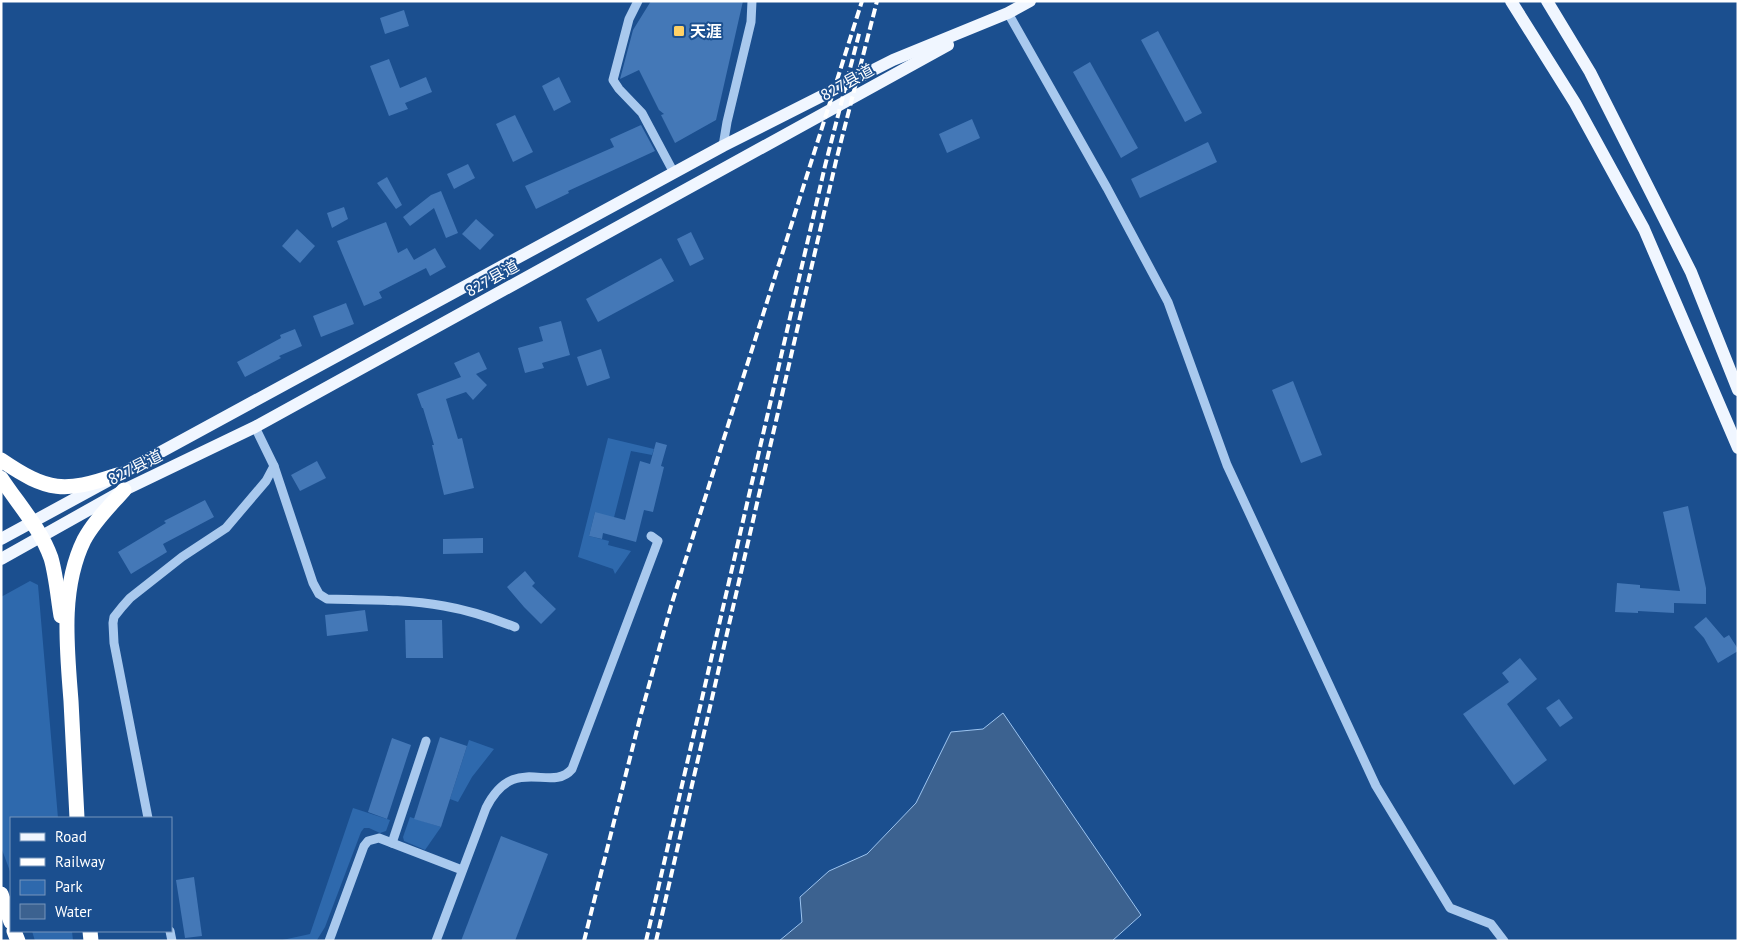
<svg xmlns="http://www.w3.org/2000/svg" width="1739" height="942" font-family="'PT Sans','Noto Sans SC',sans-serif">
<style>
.green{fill:#2e69ad}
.water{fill:#3c6290;stroke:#9cc4f0}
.building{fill:#4478b7}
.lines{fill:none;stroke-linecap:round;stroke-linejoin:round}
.minor{stroke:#a9c9ee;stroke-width:9}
.major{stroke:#f0f6ff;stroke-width:12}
.highway{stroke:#fff;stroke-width:15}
.rail{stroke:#fff;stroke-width:4;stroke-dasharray:9 4;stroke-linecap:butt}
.poi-dot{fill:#ffd166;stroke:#1b4f8f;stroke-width:2}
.labels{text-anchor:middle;stroke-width:4;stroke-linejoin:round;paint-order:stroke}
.poi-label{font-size:16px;font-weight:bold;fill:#fff;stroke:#1b4f8f;text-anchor:start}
.street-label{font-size:16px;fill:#fff;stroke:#1b4f8f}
</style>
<rect width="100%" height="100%" fill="#1b4f8f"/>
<g class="green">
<path d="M608 438 654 449 652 455 631 451 610 533 595 512 589 536 609 541 608 545 631 551 615 574 613 569 578 557Z"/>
<path d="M30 581 38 585 58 818H11V874L1 847V597Z"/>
<path d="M469 740 494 749 472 777 458 802 450 799Z"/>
<path d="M353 808 390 820 386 831 380 833 369 828H364L361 832 325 927 317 940 278 941 310 934Z"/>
<path d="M410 817 441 827 425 850 404 841 403 837Z"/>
<path d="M32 931H72L73 941H35Z"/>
</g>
<path class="water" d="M1003 713 1141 915 1112 941H779L802 922 800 897 829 871 867 854 916 803 951 732 983 729Z"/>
<g class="building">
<path d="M651 1H743L716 120 675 143 661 115 664 114 659 110 639 70 620 79 633 30Z"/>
<path d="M404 10 409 26 385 34 380 18Z"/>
<path d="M1158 31 1202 113 1185 122 1141 40Z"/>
<path d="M389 59 400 88 426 77 432 92 405 103 408 109 389 116 370 66Z"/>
<path d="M1090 62 1138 148 1121 158 1073 72Z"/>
<path d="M559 77 571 102 554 111 542 86Z"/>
<path d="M515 115 533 152 513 162 496 124Z"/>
<path d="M972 119 980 138 947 153 939 134Z"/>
<path d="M641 125 655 151 568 191 569 193 536 209 525 186 614 147 610 139Z"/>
<path d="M1208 142 1217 162 1140 198 1131 179Z"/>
<path d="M468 164 475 178 454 189 447 174Z"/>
<path d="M387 177 402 205 396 209 377 183Z"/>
<path d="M441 191 458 233 446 238 434 208 410 226 403 217 431 195Z"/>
<path d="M344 207 348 219 332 228 327 213Z"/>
<path d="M476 219 494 235 480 250 462 234Z"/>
<path d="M386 222 398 253 407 248 414 260 435 248 446 267 430 276 426 268 379 292 382 298 364 306 337 241Z"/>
<path d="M297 229 315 246 300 263 282 246Z"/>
<path d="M691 232 704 259 690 266 677 239Z"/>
<path d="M661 258 674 281 598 322 586 299Z"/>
<path d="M346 303 354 324 321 337 313 316Z"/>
<path d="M561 321 570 355 542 363 544 368 525 373 518 348 543 341 539 327Z"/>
<path d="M295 329 302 346 279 356 281 358 245 377 237 362 281 338 280 335Z"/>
<path d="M601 349 610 378 587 386 577 357Z"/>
<path d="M479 352 487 369 476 374 487 385 473 400 466 392 446 399 458 439 462 438 474 488 444 495 432 445H434L423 408H422L417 394 461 377 454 363Z"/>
<path d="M1293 381 1322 455 1301 463 1272 390Z"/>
<path d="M656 442 667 445 661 466 664 467 653 512 644 510 636 542 603 533 602 539 589 536 595 512 625 520 640 461 650 464Z"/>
<path d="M317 461 326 478 300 491 291 475Z"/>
<path d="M205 500 214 517 163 544 167 552 131 574 118 552 166 523 164 521Z"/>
<path d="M1688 506 1706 588V604L1674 603V613L1638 611V613L1615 612 1617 583 1640 585V588L1680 591 1663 512Z"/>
<path d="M483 538V553L443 554V539Z"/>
<path d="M525 571 535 583 532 586 556 609 541 624 524 607 507 587Z"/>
<path d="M365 610 368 631 327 636 325 615Z"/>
<path d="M1706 617 1724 638 1729 635 1738 649V651L1718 663 1704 638 1694 627Z"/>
<path d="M405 620H442L443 658H406Z"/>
<path d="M1520 658 1537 679 1507 704 1547 760 1514 785 1463 714 1509 682 1502 673Z"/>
<path d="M1559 699 1573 718 1560 727 1546 708Z"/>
<path d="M440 737 467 746 441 827 414 819Z"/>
<path d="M392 738 411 745 387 819 368 812Z"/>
<path d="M501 836 548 854 515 941H461Z"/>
<path d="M194 877 202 936 185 938 176 880Z"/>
</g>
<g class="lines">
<g class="minor">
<path d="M638 1 629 19 613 80 619 89 642 113 674 173"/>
<path d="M1008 13 1107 188 1168 302 1227 465 1376 786 1450 908 1491 924 1504 941"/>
<path d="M723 146 727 122 751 22 752 1"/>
<path d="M255 427 274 466 313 583 319 594 327 599C366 600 405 599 444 606 468 610 492 618 515 627"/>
<path d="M148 818 114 643 113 623 114 617 122 607 130 598 182 557 226 528 266 481 274 466"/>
<path d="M392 843 426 741"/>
<path d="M170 931 172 941"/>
<path d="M329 941 364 846 368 841 379 838 462 870"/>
<path d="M436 941 486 808C514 752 551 794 572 769L658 541 651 536"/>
</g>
<g class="major">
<path d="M1511 1 1575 103 1644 229 1738 448"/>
<path d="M1547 1 1590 72 1691 272 1738 390"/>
<path d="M1 539 723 146 893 60 1008 13 1030 1"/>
<path d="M1 559 124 490 255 427 948 45"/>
</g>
<g class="highway">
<path d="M1 460C48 492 64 493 117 475"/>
<path d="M1 478C18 504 41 529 51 558 56 575 58 598 61 616"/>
<path d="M77 818C75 779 73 740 71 701 67 648 60 589 84 540 94 521 110 506 124 490"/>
<path d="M1 894 11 922"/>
<path d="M14 931 18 941"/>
<path d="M90 931 91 941"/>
</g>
<g class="rail">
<path d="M584 941 641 714 671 606 862 1"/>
<path d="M646 941 825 166 860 30"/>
<path d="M656 941 836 161 877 1"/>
</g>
</g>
<rect class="poi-dot" x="673" y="25" width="12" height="12" rx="2.5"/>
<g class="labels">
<g class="poi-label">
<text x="690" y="37">天涯</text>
</g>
<g class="street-label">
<text transform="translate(847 82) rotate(-29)" y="6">827县道</text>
<text transform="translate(492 278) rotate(-29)" y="6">827县道</text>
<text transform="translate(135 467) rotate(-27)" y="6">827县道</text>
</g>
</g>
<rect width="1739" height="942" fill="none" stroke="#ffffff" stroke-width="5"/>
<rect x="10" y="817" width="162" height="115" fill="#1b4f8f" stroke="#7695bc"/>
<rect x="20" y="833" width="25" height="8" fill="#f0f6ff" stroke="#7695bc"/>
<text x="55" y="842" font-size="15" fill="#ffffff">Road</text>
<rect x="20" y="858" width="25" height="8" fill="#ffffff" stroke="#7695bc"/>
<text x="55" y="867" font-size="15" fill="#ffffff">Railway</text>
<rect x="20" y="880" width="25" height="15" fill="#2e69ad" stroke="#7695bc"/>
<text x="55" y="892" font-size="15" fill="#ffffff">Park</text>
<rect x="20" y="904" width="25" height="15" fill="#3c6290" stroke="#7695bc"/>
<text x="55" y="917" font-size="15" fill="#ffffff">Water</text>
</svg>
